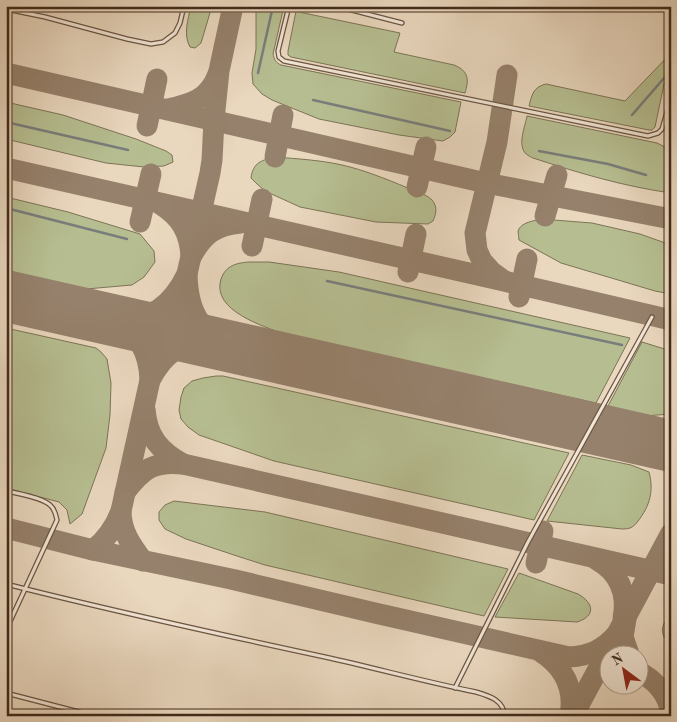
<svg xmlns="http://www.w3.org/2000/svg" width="677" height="722" font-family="'Old Standard TT',serif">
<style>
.green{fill:#b6be91;stroke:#7c7456}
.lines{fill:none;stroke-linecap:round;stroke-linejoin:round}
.stream{stroke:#797e7c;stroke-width:2.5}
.taxiway{stroke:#96816c;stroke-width:21}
.runway{stroke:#96816c;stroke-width:52}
.service-casing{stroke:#6c5644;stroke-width:5.5}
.service{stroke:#f1e5d5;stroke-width:3}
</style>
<rect width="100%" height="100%" fill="#e9d7be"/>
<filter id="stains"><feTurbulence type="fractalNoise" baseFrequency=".004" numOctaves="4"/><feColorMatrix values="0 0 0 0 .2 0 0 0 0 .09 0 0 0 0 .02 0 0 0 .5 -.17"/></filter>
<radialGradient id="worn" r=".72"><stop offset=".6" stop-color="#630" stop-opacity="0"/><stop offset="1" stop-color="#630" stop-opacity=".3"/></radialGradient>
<g class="green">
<path d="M191 6H212L201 43 195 48 190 47C183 34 188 20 191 6Z"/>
<path d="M256 6H284L273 54C274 59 276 63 281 65L461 102 455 132 450 137 443 141 399 135 319 119 272 100 262 94 253 84 252 73 256 49Z"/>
<path d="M297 6H300L299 12 400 33 394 52 454 65C469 71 469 80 465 93L291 57 288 55V51Z"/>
<path d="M671 53V75L664 84 655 127 652 130H649L529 106C532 95 533 87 546 84L625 101Z"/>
<path d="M6 102 63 115 136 139 166 151 172 155 173 162 164 166 144 167 106 163 6 139Z"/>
<path d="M527 116 657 143 671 150V193C622 186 579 173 533 158 532 158 526 154 526 154 517 145 525 127 527 116Z"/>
<path d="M276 157C298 159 320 160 342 165 364 170 386 179 408 188 415 191 426 194 432 200 438 207 436 214 433 221L428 224 376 222 300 207 265 191 257 184 251 178C253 162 262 160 276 157Z"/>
<path d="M6 197 68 212 140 234 154 251 155 262 144 277 132 285 86 289 6 271Z"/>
<path d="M541 219 592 223 640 234 671 245V294L655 291 561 263 519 240C519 237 518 234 518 231 521 222 534 221 541 219Z"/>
<path d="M249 262H269L339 272 630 338 596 403 286 335C264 326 211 311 221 279 226 265 237 263 249 262Z"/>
<path d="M6 328 96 348 101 352 107 359 111 383 110 415 106 448 82 514 70 524 67 510 59 502 6 488Z"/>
<path d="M642 342 671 351V414L644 416 608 406Z"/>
<path d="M216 376H223L569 453 534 520 274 461 199 435 188 427 181 419 179 410 181 397 184 388 192 381 203 378Z"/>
<path d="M582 455 631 465 649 472C654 490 650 506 638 521 636 524 633 527 630 528 627 529 624 529 622 529L547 521Z"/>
<path d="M174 501 265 512 508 569 484 616 265 565 237 556 186 539 165 529 159 520V512L165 505Z"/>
<path d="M519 573 578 594C594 603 596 616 577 622L495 617Z"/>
<path d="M671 616V642L664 637C660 628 664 621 671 616Z"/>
</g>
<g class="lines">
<g class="stream">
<path d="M258 73 273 6"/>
<path d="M313 100 450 131"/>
<path d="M632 115 671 70"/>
<path d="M6 122 128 150"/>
<path d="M539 151 608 164 646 175"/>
<path d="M6 208 127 239"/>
<path d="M327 281 622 345"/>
</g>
<g class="taxiway">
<path d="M6 73 486 183 671 219"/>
<path d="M168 109C191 104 209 99 218 74"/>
<path d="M147 126 157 79"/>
<path d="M275 157 283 115"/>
<path d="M6 168 504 281 671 320"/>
<path d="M417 187 426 147"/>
<path d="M160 204C181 217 190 233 191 257 203 235 215 225 241 223"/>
<path d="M545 216 557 175"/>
<path d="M140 222 151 174"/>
<path d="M252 246 262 199"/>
<path d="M408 272 416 234"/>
<path d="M503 280 492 272 482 261 477 250 475 233 497 142 507 75"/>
<path d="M519 297 527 259"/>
<path d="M113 321C151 320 171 307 187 274 188 314 200 331 236 349"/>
<path d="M113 321C139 333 149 352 150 380 165 352 179 343 212 343"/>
<path d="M643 440 661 448 671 455"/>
<path d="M183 464 671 575"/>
<path d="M125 492C143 469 153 461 183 464 160 451 147 437 145 409"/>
<path d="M121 511C121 531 131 545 143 561"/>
<path d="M6 528 93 550 231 579 375 613 569 657C589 656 603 650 616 635"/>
<path d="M93 550C107 539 115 527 121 511L150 380 160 350 179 303 184 287 210 173 212 160 214 120 219 71 233 6"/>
<path d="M597 560C619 572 628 594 623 618"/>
<path d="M536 563 543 531"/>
<path d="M626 619 623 637 629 654"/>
<path d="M541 652C564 667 575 689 570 716"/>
<path d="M643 674C658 683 667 694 671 712"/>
<path d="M573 716 671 533"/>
</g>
<path class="runway" d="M6 296 671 446"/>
<g class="service-casing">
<g id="service">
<path d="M289 6 278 51 279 57 284 61 648 136 658 133 662 129 671 98"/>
<path d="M336 6 402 23"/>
<path d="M6 9 45 17 127 39 151 44 163 42 175 33 180 23 184 6"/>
<path d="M6 491C17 493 44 498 51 506 55 510 56 515 57 520L6 630"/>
<path d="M6 584C112 611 218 634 325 657 375 668 426 682 476 692 490 696 503 700 505 716"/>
<path d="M455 688 528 542 652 317"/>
<path d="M6 693 83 713"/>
<path d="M89 714 95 716"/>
</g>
</g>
<use href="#service" class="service"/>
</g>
<rect width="677" height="722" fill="none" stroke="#e9d7be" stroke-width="25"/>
<rect x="8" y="8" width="662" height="707" fill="none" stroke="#422b1b" stroke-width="2.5"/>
<rect x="12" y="12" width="652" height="697" fill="none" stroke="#422b1b"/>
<g transform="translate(624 670) rotate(328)"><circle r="24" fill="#f1e5d5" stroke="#ab9b8b"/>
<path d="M0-4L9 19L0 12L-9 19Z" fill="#8f2418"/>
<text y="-8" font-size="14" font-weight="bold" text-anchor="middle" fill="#422b1b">N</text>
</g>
<rect width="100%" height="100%" filter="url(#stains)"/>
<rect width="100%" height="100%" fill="url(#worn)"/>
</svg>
